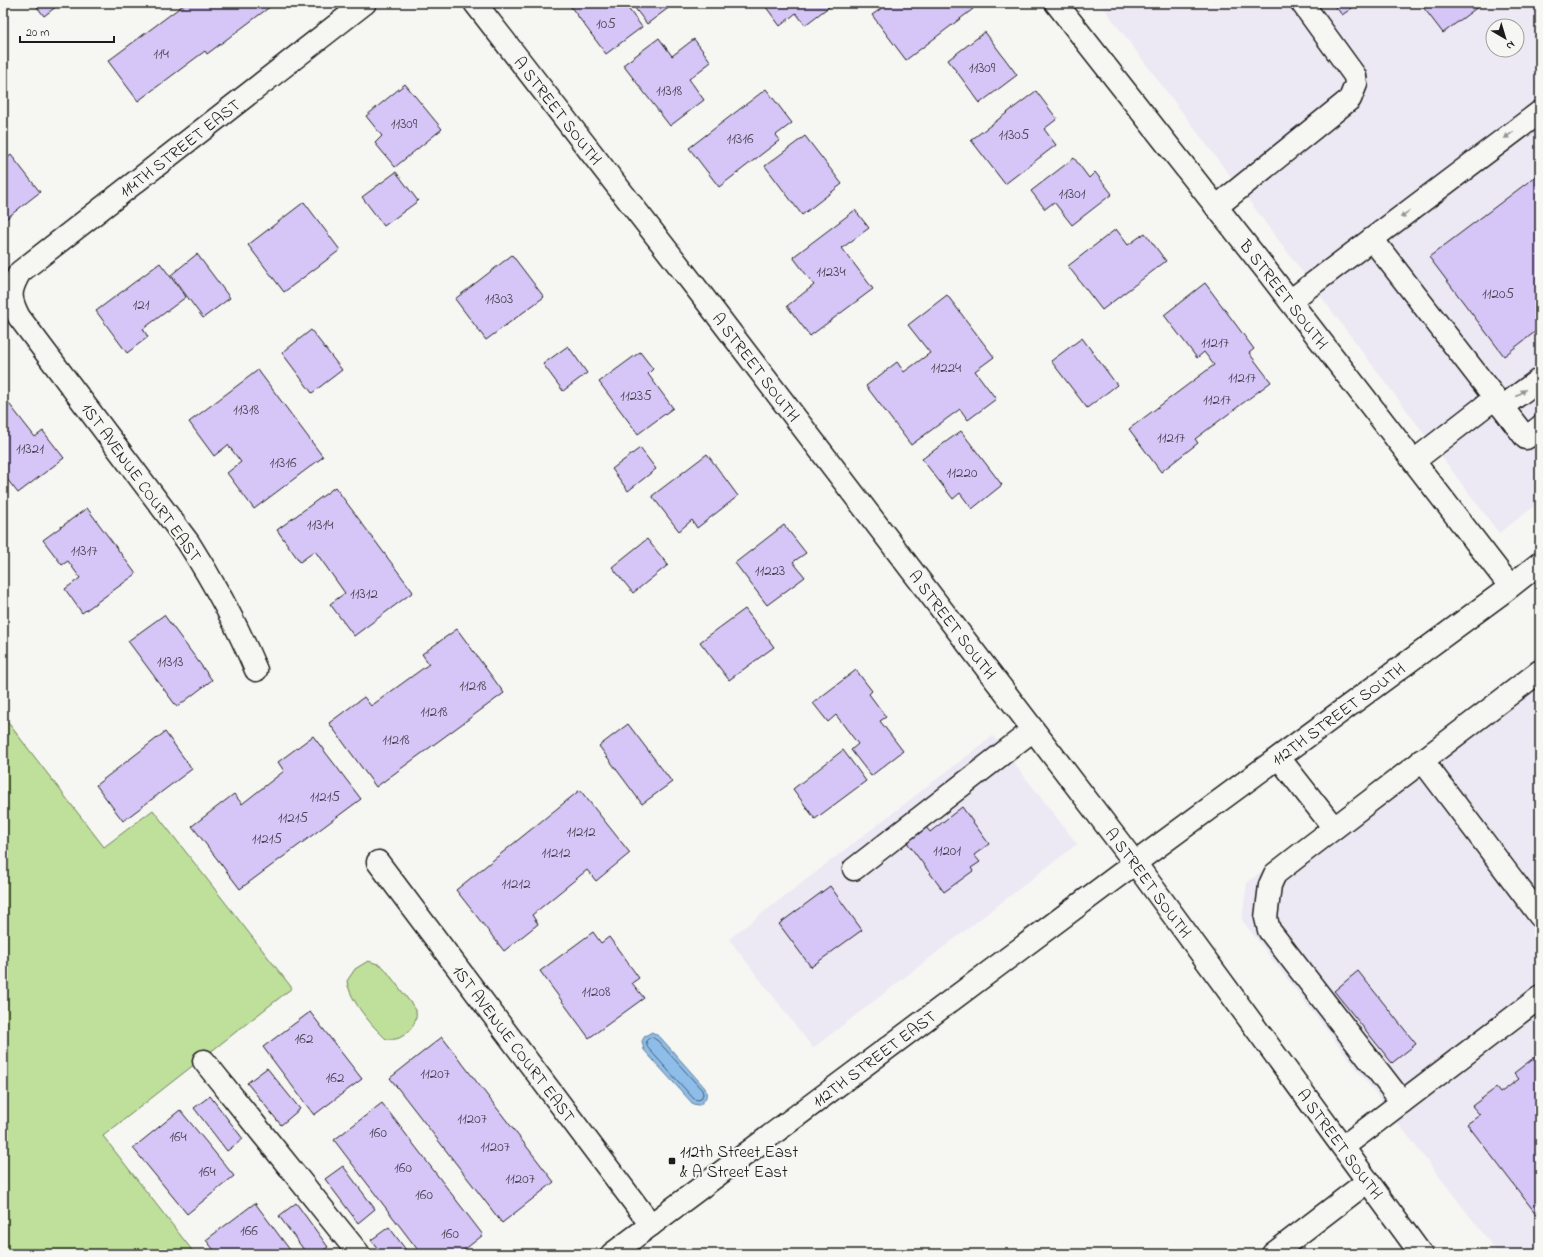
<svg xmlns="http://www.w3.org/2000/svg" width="1543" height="1257" font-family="'Indie Flower',sans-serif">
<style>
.built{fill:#ece8f4;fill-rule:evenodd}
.green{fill:#bee09a;stroke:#6d7e5b}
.water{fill:#8ebde9;stroke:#607d97}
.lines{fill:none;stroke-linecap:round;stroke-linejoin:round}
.shore{stroke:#4a5c6e;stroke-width:1}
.building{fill:#d6c6f8;stroke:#1c1c1c}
.minor-casing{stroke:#1c1c1c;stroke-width:25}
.major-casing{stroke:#1c1c1c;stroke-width:25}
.minor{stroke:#f6f6f2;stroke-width:22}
.major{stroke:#f6f6f2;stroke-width:22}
.oneway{fill:#949492}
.poi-dot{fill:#1c1c1c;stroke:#f6f6f2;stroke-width:1.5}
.labels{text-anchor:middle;stroke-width:4;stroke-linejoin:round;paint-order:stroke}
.number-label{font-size:15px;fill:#4a4653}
.street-label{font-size:17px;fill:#1c1c1c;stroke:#f6f6f2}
.poi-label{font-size:17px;fill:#1c1c1c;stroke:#f6f6f2;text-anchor:start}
</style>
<rect width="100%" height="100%" fill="#f6f6f2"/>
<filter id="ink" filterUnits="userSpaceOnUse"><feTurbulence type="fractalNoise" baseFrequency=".025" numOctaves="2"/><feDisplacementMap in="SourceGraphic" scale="8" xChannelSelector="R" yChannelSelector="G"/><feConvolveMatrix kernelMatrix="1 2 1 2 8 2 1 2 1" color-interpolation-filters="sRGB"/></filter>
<g filter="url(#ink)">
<g class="built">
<path d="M1100 3H1540V502L1499 533ZM1493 26H1517V50H1493Z"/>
<path d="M1540 654V1254H1499L1242 920 1247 883Z"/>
<path d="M993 736 1077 844 813 1048 729 939Z"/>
</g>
<g class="green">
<path d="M3 716 104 847 153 810 292 988 103 1136 195 1254H3Z"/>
<path d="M368 961 381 965 385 969 416 1010C418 1022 410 1033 399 1038 395 1040 390 1039 386 1039 372 1026 350 1001 347 981L355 969Z"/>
</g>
<path class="water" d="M652 1032 660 1037 705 1088C708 1096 706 1100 699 1105L693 1104 644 1050 642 1041 645 1036Z"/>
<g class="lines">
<path class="shore" d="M652 1037 658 1041 702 1090 703 1094 701 1099 698 1100 694 1099 648 1048 646 1041 648 1039Z"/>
</g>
<g class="building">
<path d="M34 3H61L44 16Z"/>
<path d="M186 3H275L207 54 205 51 138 101 108 61Z"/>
<path d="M568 3H624L642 27 606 54Z"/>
<path d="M631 3H675L647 24Z"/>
<path d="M763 3H834L805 25 796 13 780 26Z"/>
<path d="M889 3H969L973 9 906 60 872 15Z"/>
<path d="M1333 3H1359L1342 15Z"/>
<path d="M1420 3H1483L1443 33Z"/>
<path d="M985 32 1017 75 980 103 948 60Z"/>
<path d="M659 38 672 56 694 39 711 62 689 79 704 100 670 126 623 65Z"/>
<path d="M405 84 442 129 395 167 375 143 382 136 366 116Z"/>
<path d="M766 89 792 123 776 135 780 140 719 187 689 148Z"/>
<path d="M1036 91 1057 119 1044 129 1056 145 1005 184 971 140Z"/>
<path d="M805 136 842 184 802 215 765 166Z"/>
<path d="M11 155 40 192 3 221V160L4 161Z"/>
<path d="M1074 158 1089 178 1095 172 1112 194 1072 225 1054 202 1045 209 1031 191Z"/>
<path d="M396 172 418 201 384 226 362 197Z"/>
<path d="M1540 173V328L1504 356 1429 257Z"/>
<path d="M304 202 340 250 284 292 248 245Z"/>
<path d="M855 210 869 228 842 248 873 289 810 336 787 306 814 285 793 257Z"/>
<path d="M1116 229 1128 245 1145 233 1166 261 1102 310 1068 266Z"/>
<path d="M197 254 230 298 203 318 171 275Z"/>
<path d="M512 255 544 297 486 340 455 299Z"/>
<path d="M160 263 186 297 143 329 148 337 127 353 96 311Z"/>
<path d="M1205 283 1254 349 1249 353 1271 382 1195 439 1198 443 1161 472 1129 429 1214 365 1204 352 1197 358 1164 315Z"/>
<path d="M947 295 994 357 975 371 996 399 968 420 960 409 911 445 866 386 897 362 904 372 930 353 908 325Z"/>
<path d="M311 330 342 370 312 393 282 353Z"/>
<path d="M1082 338 1117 385 1087 408 1051 361Z"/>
<path d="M568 346 587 373 563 391 543 364Z"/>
<path d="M640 352 653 369 648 374 673 408 638 434 599 382Z"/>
<path d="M258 370 323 457 254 509 227 473 241 462 228 445 214 456 189 422Z"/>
<path d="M3 396 35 437 43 431 64 458 18 493 3 474Z"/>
<path d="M961 431 1002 485 972 509 960 493 953 499 922 459Z"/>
<path d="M640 448 656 469 628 491 612 469Z"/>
<path d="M707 454 738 496 697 528 692 520 679 531 652 496Z"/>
<path d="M335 487 413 592 354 636 330 604 345 593 315 551 300 562 277 530Z"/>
<path d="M87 508 136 574 82 613 65 589 80 578 68 561 62 565 43 540Z"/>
<path d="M784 525 806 553 793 562 805 577 767 605 735 563Z"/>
<path d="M647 539 668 565 633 593 612 567Z"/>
<path d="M745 609 774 647 729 680 700 642Z"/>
<path d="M164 615 212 680 177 707 128 641Z"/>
<path d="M457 629 504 693 376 787 329 723 364 697 371 706 429 664 422 654Z"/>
<path d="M856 670 872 691 869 694 886 717 880 721 903 751 871 776 851 750 858 744 836 715 828 722 813 703Z"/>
<path d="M628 724 672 782 642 804 599 746Z"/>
<path d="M165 732 192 769 123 821 96 785Z"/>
<path d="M313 736 361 799 240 889 192 826 234 794 242 804 284 771 278 762Z"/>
<path d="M843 750 866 781 815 819 793 789Z"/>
<path d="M580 790 630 853 596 881 587 870 532 915 538 924 504 951 456 890Z"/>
<path d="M962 807 989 844 974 855 980 862 971 868 973 871 944 892 906 841 926 827 930 832Z"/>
<path d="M830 886 862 930 811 967 779 924Z"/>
<path d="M593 932 601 943 609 937 639 978 632 983 644 998 589 1038 540 971Z"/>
<path d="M1358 971 1416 1044 1392 1063 1334 991Z"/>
<path d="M310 1012 362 1079 314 1115 263 1047Z"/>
<path d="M442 1037 554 1182 502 1223 390 1078Z"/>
<path d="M1540 1053V1219L1467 1124 1480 1115 1472 1106 1496 1088 1500 1093 1519 1079 1514 1073Z"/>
<path d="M267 1068 300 1109 281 1125 247 1083Z"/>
<path d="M210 1096 243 1139 227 1151 194 1108Z"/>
<path d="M382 1103 483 1235 459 1254H421L334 1140Z"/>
<path d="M180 1110 234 1176 187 1214 133 1148Z"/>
<path d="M343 1166 375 1209 358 1223 325 1179Z"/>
<path d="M255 1203 293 1254H217L206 1240Z"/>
<path d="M296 1203 328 1247 318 1254H307L279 1216Z"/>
<path d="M389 1227 409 1254H382L371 1240Z"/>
</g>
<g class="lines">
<g class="minor-casing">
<g id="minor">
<path id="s1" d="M475 3 701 294 1135 863 1421 1254"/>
<path id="s2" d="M1056 3 1266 270 1510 586"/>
<path d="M1216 207 1350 99 1356 84 1355 76 1302 3"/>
<path d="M1372 239 1526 438 1540 427"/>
<path d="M1290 301 1540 112"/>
<path d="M1502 407 1540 379"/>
<path d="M1414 461 1495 398"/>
<path id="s3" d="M256 670C237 625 214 583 188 542L19 317C9 298 9 291 20 272L365 3"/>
<path d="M1279 758 1334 828"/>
<path d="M1422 760 1540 916"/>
<path id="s4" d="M378 862 651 1225"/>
<path d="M854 869 1033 730"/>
<path d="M204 1061 359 1254"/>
<path d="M1402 1102 1269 930 1266 918 1270 885 1275 874 1307 849 1540 671"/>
<path d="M1343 1147 1540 997"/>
<path d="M1273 1254 1368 1181"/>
</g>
</g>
<g class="major-casing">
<g id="major">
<path id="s5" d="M612 1254 1135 863 1502 593 1540 563"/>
</g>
</g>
<use href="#minor" class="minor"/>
<use href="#major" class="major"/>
</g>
<defs><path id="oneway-solid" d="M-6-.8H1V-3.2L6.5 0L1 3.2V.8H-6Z"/></defs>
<g class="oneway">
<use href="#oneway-solid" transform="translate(1509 135) rotate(143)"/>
<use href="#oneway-solid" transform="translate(1405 214) rotate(143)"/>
<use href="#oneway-solid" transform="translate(1521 393) rotate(-37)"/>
</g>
</g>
<rect class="poi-dot" x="668" y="1157" width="8" height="8" rx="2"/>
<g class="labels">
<g class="number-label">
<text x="606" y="28">105</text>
<text x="161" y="58">114</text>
<text x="982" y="72">11309</text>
<text x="669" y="95">11318</text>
<text x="404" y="128">11309</text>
<text x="1014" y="139">11305</text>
<text x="740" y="143">11316</text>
<text x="1072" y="198">11301</text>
<text x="831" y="276">11234</text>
<text x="1498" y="298">11205</text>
<text x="499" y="303">11303</text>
<text x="141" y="309">121</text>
<text x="1215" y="347">11217</text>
<text x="946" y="372">11224</text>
<text x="1242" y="382">11217</text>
<text x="636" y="400">11235</text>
<text x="1217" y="404">11217</text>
<text x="246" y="414">11318</text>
<text x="1171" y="442">11217</text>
<text x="30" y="453">11321</text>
<text x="283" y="467">11316</text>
<text x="962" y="477">11220</text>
<text x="320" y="529">11314</text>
<text x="84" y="555">11317</text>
<text x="770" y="575">11223</text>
<text x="364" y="598">11312</text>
<text x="170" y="666">11313</text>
<text x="473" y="690">11218</text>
<text x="434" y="716">11218</text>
<text x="396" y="744">11218</text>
<text x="325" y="801">11215</text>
<text x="293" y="822">11215</text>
<text x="581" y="836">11212</text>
<text x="267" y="843">11215</text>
<text x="947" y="855">11201</text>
<text x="556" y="857">11212</text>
<text x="516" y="888">11212</text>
<text x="596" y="996">11208</text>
<text x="304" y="1043">162</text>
<text x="435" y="1078">11207</text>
<text x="335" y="1082">162</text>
<text x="472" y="1123">11207</text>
<text x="378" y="1137">160</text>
<text x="178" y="1141">164</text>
<text x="495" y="1151">11207</text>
<text x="403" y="1172">160</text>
<text x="207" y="1176">164</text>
<text x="520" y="1183">11207</text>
<text x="424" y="1199">160</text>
<text x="249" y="1235">166</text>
<text x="450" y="1238">160</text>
</g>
<g class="street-label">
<text dy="6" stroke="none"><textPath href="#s1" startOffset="136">A STREET SOUTH</textPath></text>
<text dy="6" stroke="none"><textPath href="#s3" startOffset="677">114TH STREET EAST</textPath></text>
<text dy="6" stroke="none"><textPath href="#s2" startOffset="370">B STREET SOUTH</textPath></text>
<text dy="6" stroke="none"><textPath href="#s1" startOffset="460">A STREET SOUTH</textPath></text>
<text transform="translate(142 482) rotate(54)" y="6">1ST AVENUE COURT EAST</text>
<text dy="6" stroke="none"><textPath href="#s1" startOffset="784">A STREET SOUTH</textPath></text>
<text dy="6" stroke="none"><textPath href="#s5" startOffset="905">112TH STREET SOUTH</textPath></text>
<text dy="6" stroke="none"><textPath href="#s1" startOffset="1108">A STREET SOUTH</textPath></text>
<text dy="6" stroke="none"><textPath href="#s4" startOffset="227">1ST AVENUE COURT EAST</textPath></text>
<text dy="6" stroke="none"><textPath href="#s5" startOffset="327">112TH STREET EAST</textPath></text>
<text dy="6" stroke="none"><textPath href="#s1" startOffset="1432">A STREET SOUTH</textPath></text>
</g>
<g class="poi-label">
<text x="680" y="1157">112th Street East<tspan x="680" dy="20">&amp; A Street East</tspan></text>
</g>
</g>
<rect width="1543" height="1257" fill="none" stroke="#f6f6f2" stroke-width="16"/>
<rect x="8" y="8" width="1527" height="1241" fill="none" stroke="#1c1c1c" stroke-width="1.5" filter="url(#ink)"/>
<g transform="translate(1505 38) rotate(142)"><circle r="19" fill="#f6f6f2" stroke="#9f9f9c"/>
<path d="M0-3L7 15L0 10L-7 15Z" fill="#1c1c1c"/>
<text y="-6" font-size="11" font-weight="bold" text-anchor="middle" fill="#1c1c1c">N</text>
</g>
<path d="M20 36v6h94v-6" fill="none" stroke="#1c1c1c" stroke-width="2"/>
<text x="26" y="36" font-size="12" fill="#1c1c1c" stroke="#f6f6f2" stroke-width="3" paint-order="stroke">20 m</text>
</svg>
